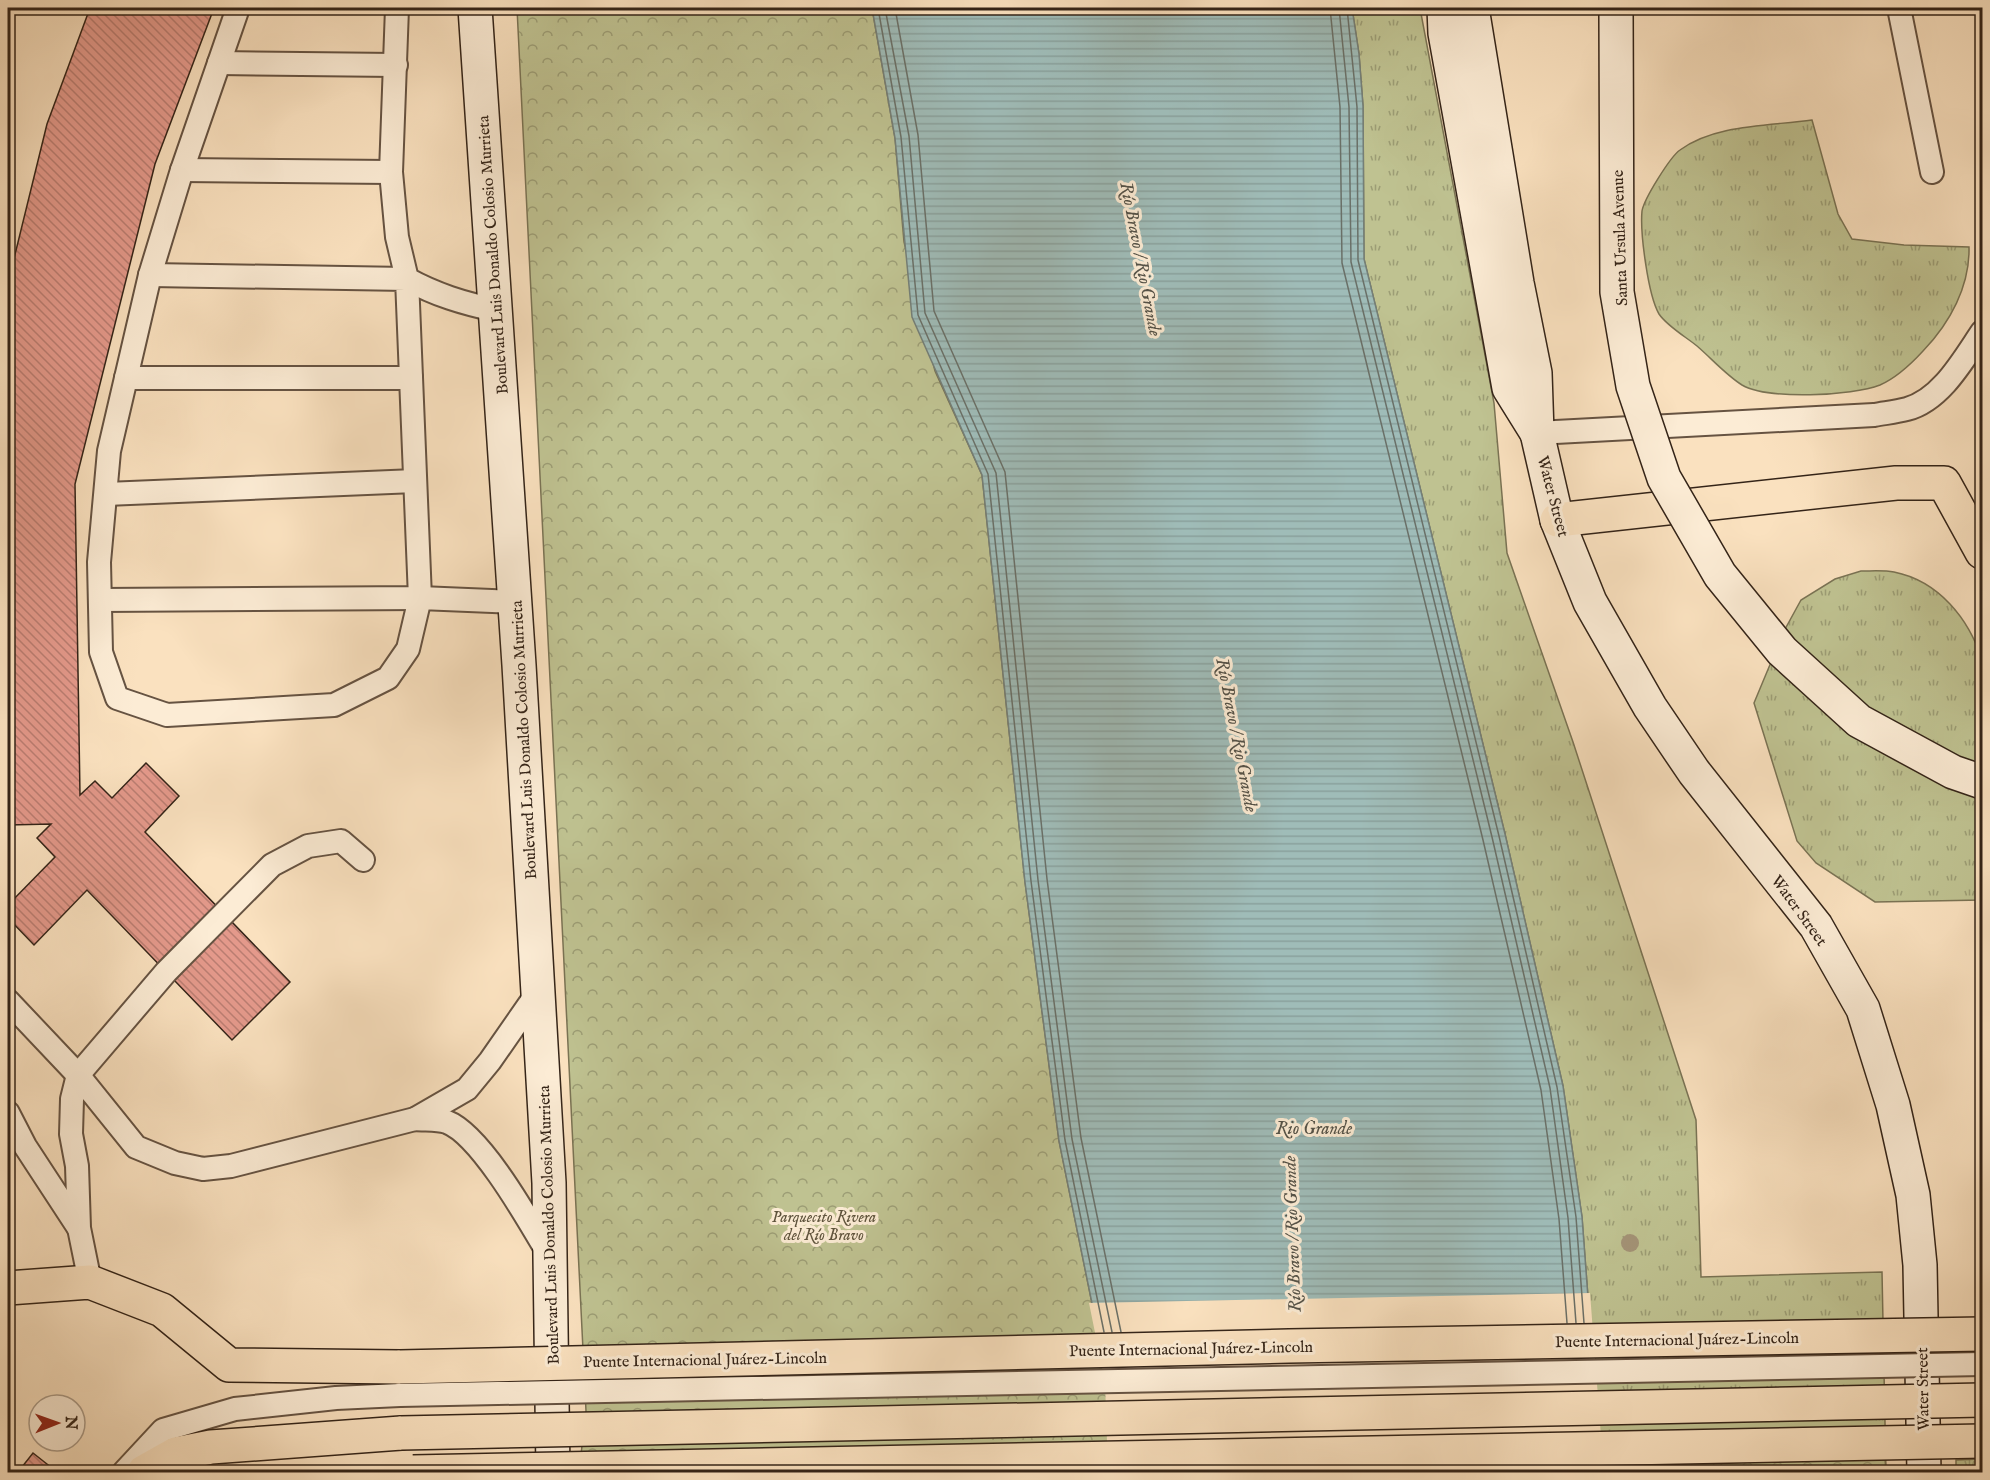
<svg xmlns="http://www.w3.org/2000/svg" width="1990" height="1480" font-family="'IM FELL English',serif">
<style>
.grass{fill:url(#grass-tufts);stroke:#7a7354;stroke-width:1.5}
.forest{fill:url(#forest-crowns);stroke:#7a7354;stroke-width:1.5}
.water{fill:url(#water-rules);stroke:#747f78;stroke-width:1.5}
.pier{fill:#fae1bf}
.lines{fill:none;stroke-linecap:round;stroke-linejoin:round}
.shore{stroke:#6a7068;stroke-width:1.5}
.building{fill:url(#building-back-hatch);stroke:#342418;stroke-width:1.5}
.lane-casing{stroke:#665342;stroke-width:26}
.secondary-casing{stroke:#342418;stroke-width:36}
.highway-casing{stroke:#342418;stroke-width:36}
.lane{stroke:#fcecd5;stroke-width:22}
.secondary{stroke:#fcecd5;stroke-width:33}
.highway{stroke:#fae1bf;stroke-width:33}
.lane-bridge-casing{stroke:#665342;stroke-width:26;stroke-linecap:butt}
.secondary-bridge-casing{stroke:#342418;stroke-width:36;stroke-linecap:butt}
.highway-bridge-casing{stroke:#342418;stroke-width:36;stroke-linecap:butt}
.lane-bridge{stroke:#fcecd5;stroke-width:22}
.secondary-bridge{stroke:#fcecd5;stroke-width:33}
.highway-bridge{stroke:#fae1bf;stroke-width:33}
.tree{fill:#a49377}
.labels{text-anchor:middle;stroke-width:6;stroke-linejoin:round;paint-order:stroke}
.street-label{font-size:16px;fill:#342418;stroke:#fcecd5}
.park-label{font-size:16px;font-style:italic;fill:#5e533c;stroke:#fcecd5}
.water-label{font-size:18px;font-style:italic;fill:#545248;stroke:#fcecd5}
</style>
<defs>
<pattern id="grass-tufts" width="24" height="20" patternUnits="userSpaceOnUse" patternTransform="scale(1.5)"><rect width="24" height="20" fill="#bfc291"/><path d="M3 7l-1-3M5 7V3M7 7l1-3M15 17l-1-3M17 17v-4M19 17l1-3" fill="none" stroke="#9c9d75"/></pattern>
<pattern id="forest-crowns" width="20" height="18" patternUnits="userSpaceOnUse" patternTransform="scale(1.5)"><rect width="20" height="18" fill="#bfc291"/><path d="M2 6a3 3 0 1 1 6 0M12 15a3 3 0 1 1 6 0" fill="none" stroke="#9c9d75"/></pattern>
<pattern id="water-rules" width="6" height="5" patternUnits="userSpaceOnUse" patternTransform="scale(1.5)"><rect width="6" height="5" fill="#9fbcb8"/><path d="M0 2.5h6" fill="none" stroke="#8aa19d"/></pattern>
<pattern id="building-back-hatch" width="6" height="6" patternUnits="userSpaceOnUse" patternTransform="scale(1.5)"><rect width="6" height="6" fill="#e4998b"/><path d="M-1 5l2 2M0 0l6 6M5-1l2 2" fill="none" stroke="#ba7d71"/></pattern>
</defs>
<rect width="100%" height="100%" fill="#fae1bf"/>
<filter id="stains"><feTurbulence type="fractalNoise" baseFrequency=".00333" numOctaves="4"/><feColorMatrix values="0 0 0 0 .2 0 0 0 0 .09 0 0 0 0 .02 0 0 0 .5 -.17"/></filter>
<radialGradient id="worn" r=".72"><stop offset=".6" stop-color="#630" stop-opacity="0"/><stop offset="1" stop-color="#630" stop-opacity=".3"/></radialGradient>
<g class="grass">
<path d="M1352 8H1420L1494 403 1507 553 1573 742 1696 1120 1701 1277 1882 1272 1886 1472H1601L1582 1217 1563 1086 1505 834 1364 259 1363 106 1359 54Z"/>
<path d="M1812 120 1838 214 1852 239 1904 245 1969 247C1970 286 1950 323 1923 351 1912 363 1896 378 1880 385 1852 396 1768 400 1742 385 1726 375 1711 358 1697 346 1686 337 1667 326 1659 314 1648 295 1640 233 1642 211 1644 199 1670 157 1680 150 1715 124 1770 126 1812 120Z"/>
<path d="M1861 571C1872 571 1884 570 1894 572 1939 581 1969 619 1982 660V900L1875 902 1816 863 1797 841 1754 703 1784 631 1801 600 1835 579Z"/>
<path d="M1982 1459V1472H1956V1460Z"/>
</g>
<g class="forest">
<path d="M517 8H872L895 138 904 242 935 371 982 475 1025 882 1059 1141 1108 1382 1111 1472H579L586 1411Z"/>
<path d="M1885 1458 1886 1472H1601L1600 1462Z"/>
</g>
<path class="water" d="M872 8H1352L1359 54 1363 106 1364 259 1505 834 1563 1086 1582 1217 1601 1472H1111L1108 1382 1059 1141 1025 882 982 475 912 317 895 138Z"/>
<path class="pier" d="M1590 1293 1603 1462 1108 1472 1105 1382 1089 1303Z"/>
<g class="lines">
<g class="shore">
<path d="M878 8 901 137 918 315 988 474 1031 881 1065 1140 1104 1332"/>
<path d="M885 8 909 136 925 313 996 473 1038 880 1072 1139 1112 1332"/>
<path d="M895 8 918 135 934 311 1005 472 1047 879 1081 1138 1121 1332"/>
<path d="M1330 8 1340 107 1342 263 1483 840 1541 1090 1559 1219 1567 1323"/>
<path d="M1339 8 1349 107 1351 262 1492 837 1550 1088 1568 1218 1576 1323"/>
<path d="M1347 8 1357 107 1358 260 1499 836 1557 1087 1576 1217 1584 1323"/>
</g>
</g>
<g class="building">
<path d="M90 8H214L155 164 75 484 80 795 95 781 112 798 146 763 179 796 145 832 290 982 232 1040 87 890 34 945 8 918V905L55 857 37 838 51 824 8 825V283L47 124Z"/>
<path d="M33 1453 57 1472H18Z"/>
</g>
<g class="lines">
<g class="lane-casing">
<g id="lane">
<path d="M238 8 182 170 150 275 109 451 99 562 101 652 117 698 167 715 334 705 388 678 408 649 420 598 515 602"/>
<path d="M397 8 391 172 397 237 407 279C436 295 463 303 495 310"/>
<path d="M1899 8 1932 172"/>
<path d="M219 63 396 65"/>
<path d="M182 170 391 172"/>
<path d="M126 378H411"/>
<path d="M1537 433 1874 415C1884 413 1896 412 1907 409 1941 400 1963 360 1982 332"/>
<path d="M106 494 415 481"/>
<path d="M100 600 420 598 407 279 150 275"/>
<path d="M8 1001 78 1075 136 1147 175 1163 203 1169 231 1166 415 1119 467 1089 490 1061 538 992"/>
<path d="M8 1113 25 1146 78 1227"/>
<path d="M415 1119C425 1120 438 1119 447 1122 481 1135 529 1221 548 1253"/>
<path d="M90 1282 79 1228 77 1166 71 1134 72 1099 78 1075 166 972 272 865 308 846 341 841 363 860"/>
<path d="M124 1472 163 1430 235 1409 336 1398 400 1395"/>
</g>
</g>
<g class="secondary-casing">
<g id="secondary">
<path d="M475 8 519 665 549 1183 553 1472"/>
<path d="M1444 8 1445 33 1509 388 1537 433"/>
<path d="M1472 8 1517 283 1535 373 1537 433 1557 520 1590 602 1650 707 1694 772 1816 926 1863 1009 1893 1105 1913 1195 1920 1265 1924 1472"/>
</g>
</g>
<g class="highway-casing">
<g id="highway">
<path d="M1557 520 1896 483H1944L1982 552"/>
<path d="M8 1288 90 1282 162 1310 229 1365 400 1367"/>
<path d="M144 1472 176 1454 211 1447 401 1433"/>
</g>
</g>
<use href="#lane" class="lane"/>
<use href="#secondary" class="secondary"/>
<use href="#highway" class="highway"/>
<g class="lane-bridge-casing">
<path id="lane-bridge" d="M400 1395 1982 1364"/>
</g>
<g class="secondary-bridge-casing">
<path id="secondary-bridge" d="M1616 8 1617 292 1633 386 1664 478 1720 575 1782 651 1859 721 1953 772 1982 782"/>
</g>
<g class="highway-bridge-casing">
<g id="highway-bridge">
<path d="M400 1367 1289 1346 1982 1334"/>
<path d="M401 1433 1982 1400"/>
<path d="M413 1472 1982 1441"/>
</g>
</g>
<use href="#lane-bridge" class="lane-bridge"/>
<use href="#secondary-bridge" class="secondary-bridge"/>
<use href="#highway-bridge" class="highway-bridge"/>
</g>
<circle class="tree" cx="1630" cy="1243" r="9"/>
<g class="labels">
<g class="street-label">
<text transform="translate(1619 238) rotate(-92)" y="6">Santa Ursula Avenue</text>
<text transform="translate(492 255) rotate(-94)" y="6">Boulevard Luis Donaldo Colosio Murrieta</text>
<text transform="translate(1554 496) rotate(75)" y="6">Water Street</text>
<text transform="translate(523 740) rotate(-93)" y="6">Boulevard Luis Donaldo Colosio Murrieta</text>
<text transform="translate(1800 910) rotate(54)" y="6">Water Street</text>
<text transform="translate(548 1225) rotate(-92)" y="6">Boulevard Luis Donaldo Colosio Murrieta</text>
<text transform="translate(1677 1339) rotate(-1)" y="6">Puente Internacional Juárez-Lincoln</text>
<text transform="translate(1191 1348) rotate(-1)" y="6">Puente Internacional Juárez-Lincoln</text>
<text transform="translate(705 1359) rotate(-1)" y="6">Puente Internacional Juárez-Lincoln</text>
<text transform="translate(1922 1389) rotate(-91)" y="6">Water Street</text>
</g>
<g class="park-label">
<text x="824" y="1222">Parquecito Rivera<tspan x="824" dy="18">del Río Bravo</tspan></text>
</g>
<g class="water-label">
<text transform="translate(1141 259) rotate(79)" y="6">Río Bravo / Rio Grande</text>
<text transform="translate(1237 735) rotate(79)" y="6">Río Bravo / Rio Grande</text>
<text x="1314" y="1134">Rio Grande</text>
<text transform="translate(1292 1234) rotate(-92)" y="6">Río Bravo / Rio Grande</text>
</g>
</g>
<rect width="1990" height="1480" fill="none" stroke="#fae1bf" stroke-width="30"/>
<rect x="9" y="9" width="1972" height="1462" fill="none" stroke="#342418" stroke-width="3"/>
<rect x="15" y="15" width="1960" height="1450" fill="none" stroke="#342418" stroke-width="1.5"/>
<g transform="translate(57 1423) rotate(89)"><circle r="28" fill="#fcecd5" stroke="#ac9c89" stroke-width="1.5"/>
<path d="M0-4.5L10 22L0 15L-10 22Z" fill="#8f2418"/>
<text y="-9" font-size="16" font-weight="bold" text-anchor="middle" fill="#342418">N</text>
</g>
<rect width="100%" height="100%" filter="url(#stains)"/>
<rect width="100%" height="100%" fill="url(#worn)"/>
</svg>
